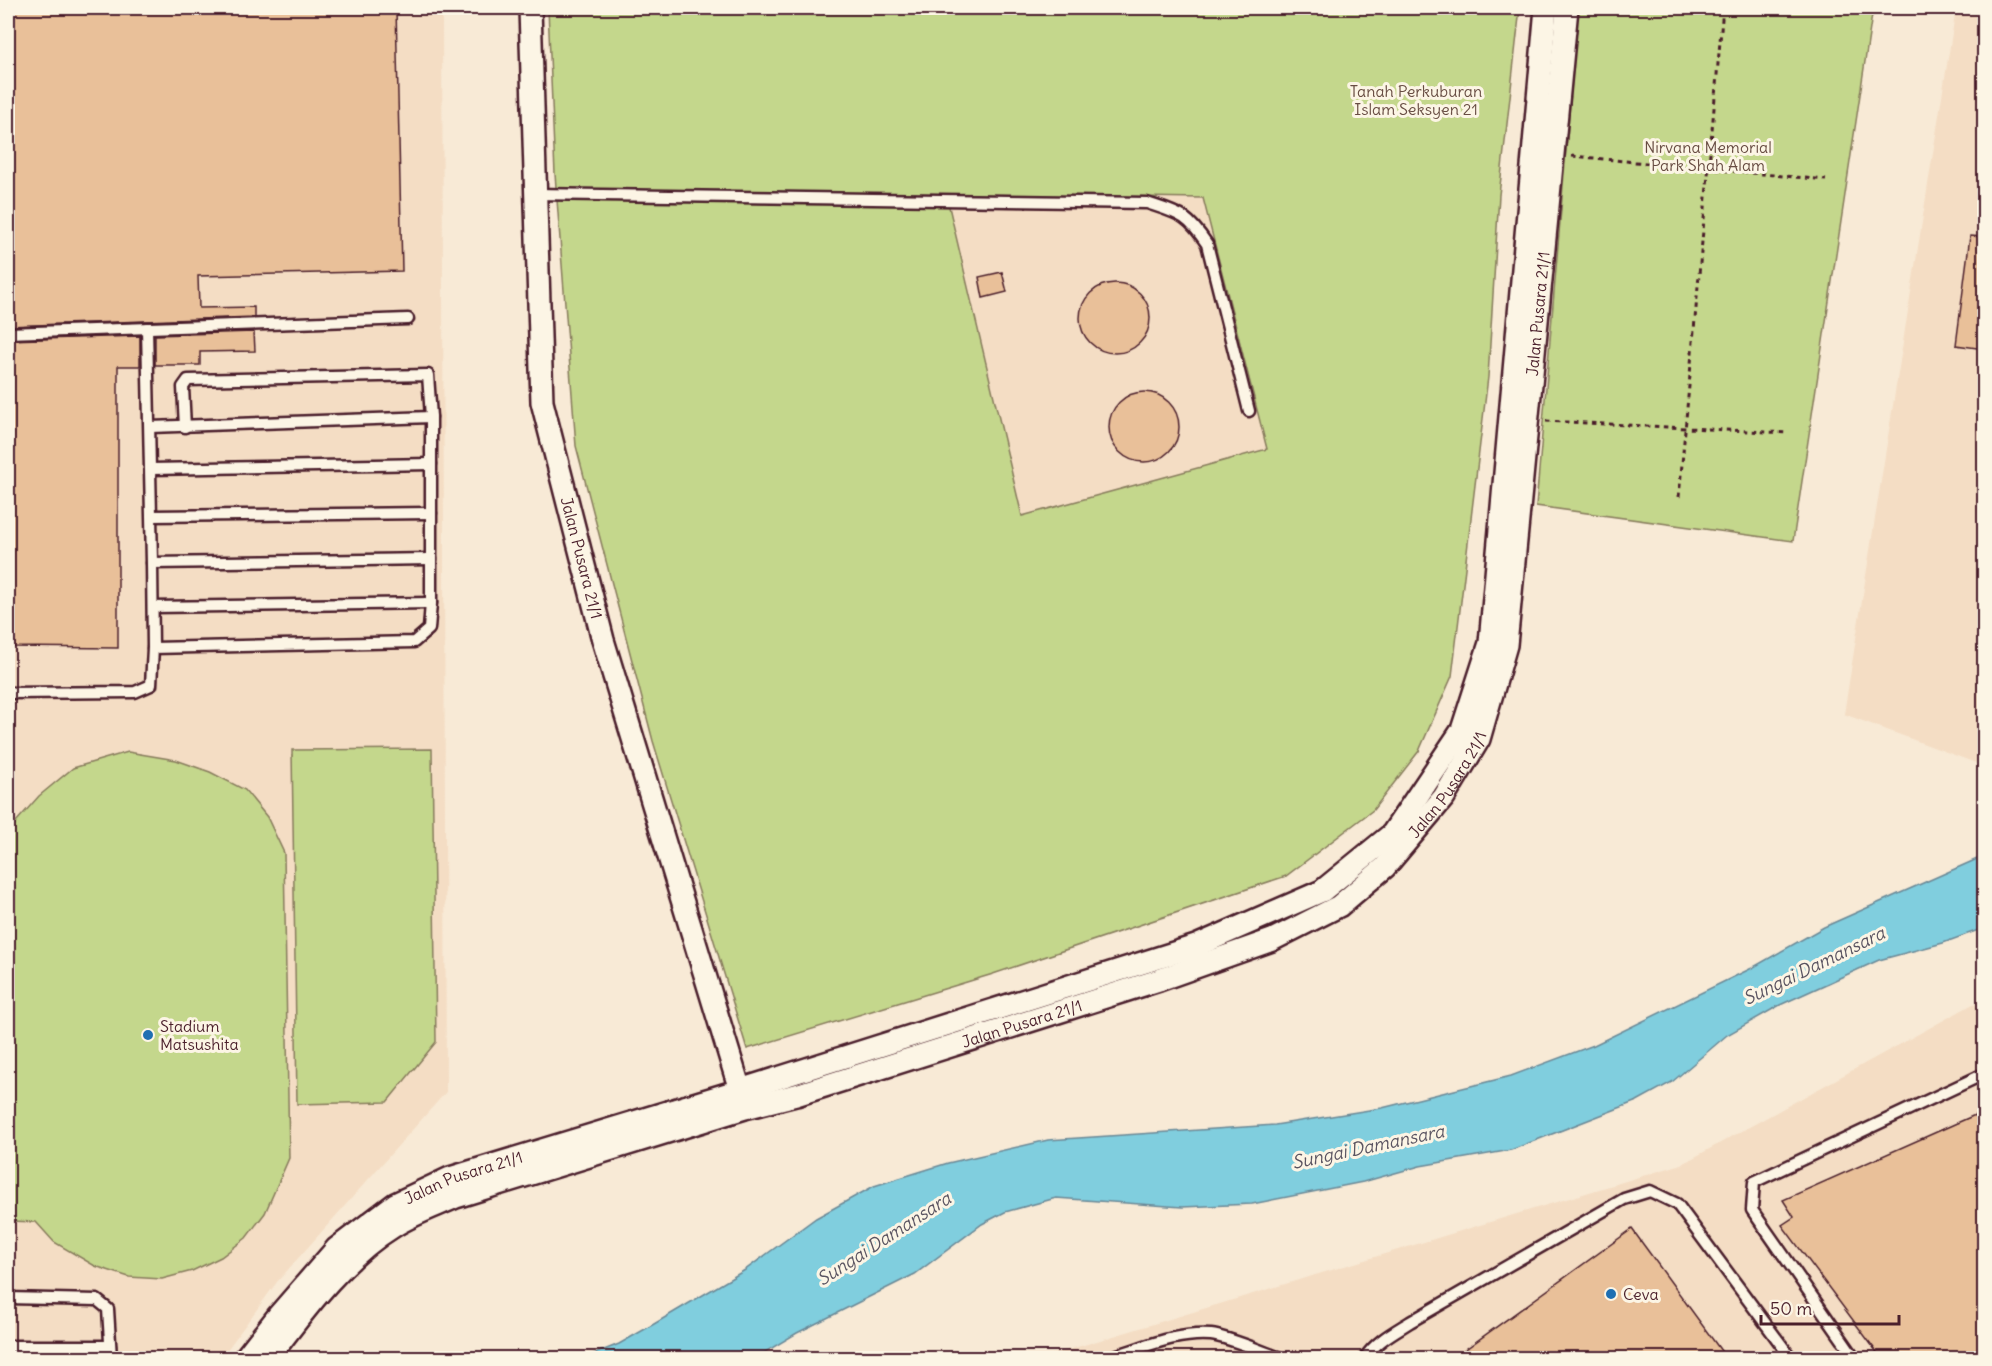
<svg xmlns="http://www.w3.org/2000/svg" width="1992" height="1366" font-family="Delius,sans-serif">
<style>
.built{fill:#f4ddc4}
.green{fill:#c4d78c;stroke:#877b5c;stroke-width:1.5;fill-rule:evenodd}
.water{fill:#80cede;stroke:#6a8896;stroke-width:1.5}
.building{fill:#e9c099;stroke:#4a1f2b;stroke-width:1.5}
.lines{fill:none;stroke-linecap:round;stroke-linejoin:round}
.service-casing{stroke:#4a1f2b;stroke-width:15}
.minor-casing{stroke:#4a1f2b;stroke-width:26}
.path{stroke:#4a1f2b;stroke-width:3;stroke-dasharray:4.5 4.5;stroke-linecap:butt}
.service{stroke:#fcf5e5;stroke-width:10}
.minor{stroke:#fcf5e5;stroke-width:21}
.poi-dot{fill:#1f6fb2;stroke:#fcf5e5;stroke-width:2}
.labels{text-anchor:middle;stroke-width:6;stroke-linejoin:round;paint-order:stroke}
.park-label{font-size:16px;fill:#684d43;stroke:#fcf5e5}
.street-label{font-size:16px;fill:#4a1f2b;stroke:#fcf5e5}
.poi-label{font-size:16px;fill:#4a1f2b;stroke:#fcf5e5;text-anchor:start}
.water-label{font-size:18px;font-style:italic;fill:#5a5461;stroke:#fcf5e5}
</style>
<rect width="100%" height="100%" fill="#f8ead6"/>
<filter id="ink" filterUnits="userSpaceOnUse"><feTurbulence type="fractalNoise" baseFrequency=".0167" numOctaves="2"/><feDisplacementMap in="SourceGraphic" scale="12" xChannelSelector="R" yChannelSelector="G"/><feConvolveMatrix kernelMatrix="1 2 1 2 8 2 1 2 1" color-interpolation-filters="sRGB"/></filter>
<g filter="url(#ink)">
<g class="built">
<path d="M8 8H442L446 1092 277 1282 221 1358H8Z"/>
<path d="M1956 8H1984V766L1844 714Z"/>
<path d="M946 193 1203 197 1267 449 1022 517Z"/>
<path d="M1984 998V1358H1041L1682 1164Z"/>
</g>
<g class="green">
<path d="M548 8H1520L1499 195 1488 377 1452 676 1419 751 1373 810 1286 876 993 974 747 1049 653 741 576 446 555 174ZM946 194 1203 198 1267 449 1022 516Z"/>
<path d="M1578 8H1873L1793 541 1536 506Z"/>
<path d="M432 749 436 1042 387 1102 297 1104 292 750Z"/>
<path d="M128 752 176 760 210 772 245 790 267 817 284 853 289 1158 265 1213 246 1238 221 1257 192 1271 162 1279 129 1277 95 1266 54 1242 36 1222 10 1221 8 831 39 796 73 768Z"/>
</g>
<path class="water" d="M1984 856V928L1943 943 1879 960 1780 1005 1727 1035 1672 1082 1637 1101 1511 1150 1420 1166 1363 1182 1252 1204 1182 1207 1056 1198 1005 1212 982 1224 915 1274 797 1333 755 1358H584L619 1344 654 1324 745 1270 816 1218 874 1186 948 1163 1048 1140 1275 1125 1382 1108 1511 1076 1594 1045 1752 968 1824 927Z"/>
<g class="building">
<path d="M8 8H396L402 271 198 276 199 308 254 307V317L8 326Z"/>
<path d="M1970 236 1984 237V349L1956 345Z"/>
<path d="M1002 272 1007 292 983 298 979 277Z"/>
<circle cx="1115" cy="318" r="35"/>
<path d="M254 332 255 351 200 352V365H155V335Z"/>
<path d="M140 336V366H118V648L11 647V368H8V340Z"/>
<circle cx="1144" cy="427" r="35"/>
<path d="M1984 1111V1359H1882L1782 1225 1794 1217 1783 1200Z"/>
<path d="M1632 1229 1727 1359H1452Z"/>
</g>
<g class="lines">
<g class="service-casing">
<g id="service">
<path d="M534 194 1147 203C1180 214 1187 214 1207 244L1249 411"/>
<path d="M8 333 408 319"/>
<path d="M150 427 431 417"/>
<path d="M151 469 431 464"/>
<path d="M152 516 431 513"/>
<path d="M152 563 431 559"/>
<path d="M153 607 431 603"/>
<path d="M153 648 414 642 429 629 431 603V417L428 375 188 380 183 387 185 427"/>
<path d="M8 693 135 692 151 685 153 648 152 563 147 328"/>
<path d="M8 1298 97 1300 108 1309 111 1358"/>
<path d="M8 1346H110"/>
<path d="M1107 1358C1140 1349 1176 1332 1211 1335 1228 1337 1263 1352 1281 1358"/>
<path d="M1365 1358C1375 1342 1394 1332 1410 1322L1624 1199 1650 1191 1677 1204 1791 1358"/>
<path d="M1855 1358 1752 1210 1754 1182 1984 1074"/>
</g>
</g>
<g class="minor-casing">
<g id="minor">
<path id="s1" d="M530 8 542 402 603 640 744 1103"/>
<path id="s2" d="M245 1358 278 1316 337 1248 395 1204 450 1178 740 1090 1196 946 1322 891 1392 834 1462 730 1490 643 1546 8"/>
<path id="s3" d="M268 1358C304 1311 342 1258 394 1226 413 1214 436 1206 456 1197L745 1108 796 1095 1159 980 1272 940 1339 906 1385 867 1444 797 1479 739 1506 645 1567 8"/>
</g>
</g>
<g class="path">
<path d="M1572 156 1826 180"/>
<path d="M1546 421 1788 433"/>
<path d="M1679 497 1723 8"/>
</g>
<use href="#service" class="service"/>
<use href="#minor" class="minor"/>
</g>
</g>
<g class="poi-dot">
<circle cx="148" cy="1035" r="6"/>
<circle cx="1611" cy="1294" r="6"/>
</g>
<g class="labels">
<g class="park-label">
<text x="1416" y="97">Tanah Perkuburan<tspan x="1416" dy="18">Islam Seksyen 21</tspan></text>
<text x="1708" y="153">Nirvana Memorial<tspan x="1708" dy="18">Park Shah Alam</tspan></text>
</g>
<g class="street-label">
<text dy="6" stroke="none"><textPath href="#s3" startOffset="1833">Jalan Pusara 21/1</textPath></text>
<text dy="6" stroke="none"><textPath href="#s1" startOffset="555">Jalan Pusara 21/1</textPath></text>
<text dy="6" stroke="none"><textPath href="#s3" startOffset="1347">Jalan Pusara 21/1</textPath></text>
<text dy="6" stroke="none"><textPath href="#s3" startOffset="844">Jalan Pusara 21/1</textPath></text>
<text dy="6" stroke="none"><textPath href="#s2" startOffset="290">Jalan Pusara 21/1</textPath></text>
</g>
<g class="poi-label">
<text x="160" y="1032">Stadium<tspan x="160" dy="18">Matsushita</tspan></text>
<text x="1623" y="1300">Ceva</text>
</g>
<g class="water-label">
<text transform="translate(1814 966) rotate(-26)" y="6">Sungai Damansara</text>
<text transform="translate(1368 1147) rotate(-12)" y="6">Sungai Damansara</text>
<text transform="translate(884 1239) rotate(-33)" y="6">Sungai Damansara</text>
</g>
</g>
<rect width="1992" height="1366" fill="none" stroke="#fcf5e5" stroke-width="30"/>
<rect x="15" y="15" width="1962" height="1336" fill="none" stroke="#4a1f2b" stroke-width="2" filter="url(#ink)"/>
<path d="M1761 1315v9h138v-9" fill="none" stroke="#4a1f2b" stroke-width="3"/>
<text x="1770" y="1315" font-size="18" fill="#4a1f2b" stroke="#fcf5e5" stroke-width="4.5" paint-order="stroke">50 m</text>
</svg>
